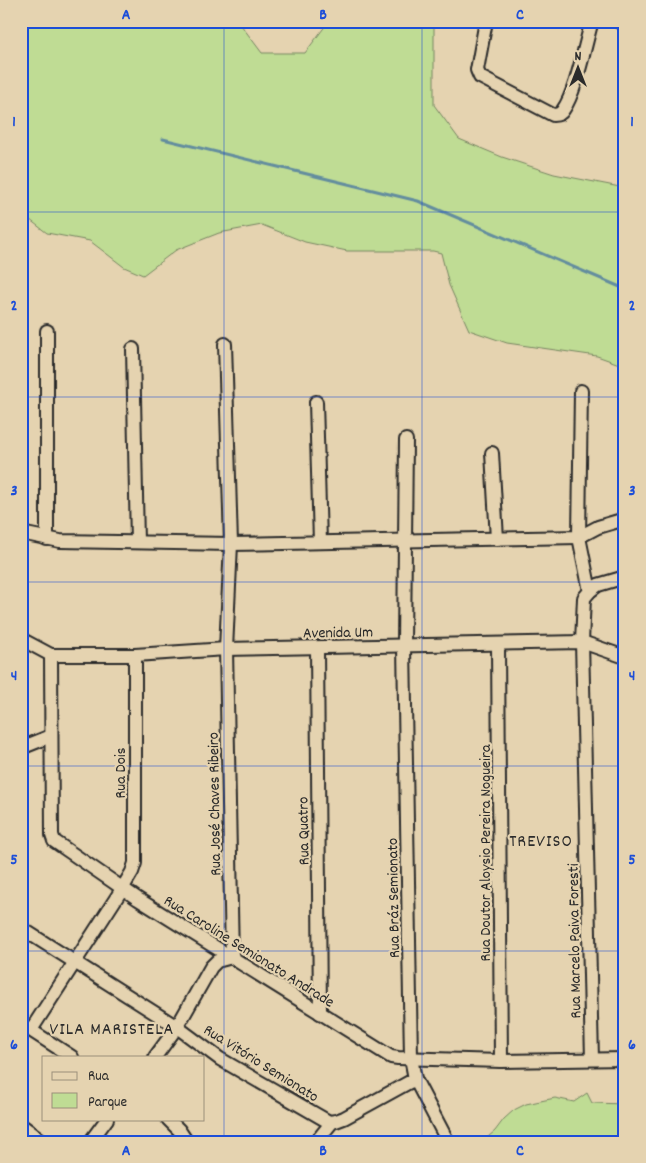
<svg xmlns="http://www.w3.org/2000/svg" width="646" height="1163" font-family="Dekko,sans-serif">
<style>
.green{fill:#bfdc94;stroke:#758460}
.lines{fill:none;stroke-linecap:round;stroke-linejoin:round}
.stream{stroke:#638d9e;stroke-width:3}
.minor-casing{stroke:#2b2b2b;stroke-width:16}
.minor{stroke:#e5d3b0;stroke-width:12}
.grid{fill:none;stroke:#1d4ed8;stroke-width:1;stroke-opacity:0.55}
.labels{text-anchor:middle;stroke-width:4.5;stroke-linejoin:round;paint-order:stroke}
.street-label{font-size:16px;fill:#2b2b2b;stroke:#e5d3b0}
.neighbourhood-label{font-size:18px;letter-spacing:1px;fill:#2b2b2b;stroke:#e5d3b0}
.neatline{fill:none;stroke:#1d4ed8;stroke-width:2}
.grid-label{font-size:16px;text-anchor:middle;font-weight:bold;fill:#1d4ed8}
</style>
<rect width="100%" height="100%" fill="#e5d3b0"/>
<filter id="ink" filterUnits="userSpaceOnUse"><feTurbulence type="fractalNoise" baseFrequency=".02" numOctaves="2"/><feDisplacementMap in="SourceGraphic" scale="10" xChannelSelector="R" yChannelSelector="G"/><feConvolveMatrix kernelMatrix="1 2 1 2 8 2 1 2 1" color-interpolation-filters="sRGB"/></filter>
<g filter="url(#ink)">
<g class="green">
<path d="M21 21H238L262 53H305L329 21H434V105L459 139 502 157 554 174 625 188V366L597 356 507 343 469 330 449 285 441 253 433 251H347L305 242 262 225 219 233 176 250 143 275 124 267 90 241 47 233 21 213Z"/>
<path d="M587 1093 592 1103 625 1104V1142H482L495 1131 504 1119 514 1110 526 1104 555 1098 574 1102Z"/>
</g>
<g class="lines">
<g class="stream">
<path d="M163 139 418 201 625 289"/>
<path d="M510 1140 524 1142"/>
</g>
<g class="minor-casing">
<g id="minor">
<path d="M486 21 477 70 480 77 553 115C557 115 561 114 563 110 576 92 585 44 592 21"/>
<path d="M618 21 625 24"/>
<path d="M133 349 137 542"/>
<path d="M581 391 579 537 590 591"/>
<path d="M316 402 320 542"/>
<path d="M406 440 404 646 411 1058 415 1079 448 1142"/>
<path d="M492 453 497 539"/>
<path d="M21 533 60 541 231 544 579 537 598 527 625 519"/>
<path d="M47 539V331"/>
<path d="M21 639 51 655H135L226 649 582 642 625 657"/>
<path d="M498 645 501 1061"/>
<path d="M317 648 320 1013"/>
<path d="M51 655 52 835 54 841 138 899 391 1057 398 1058 501 1061 625 1059"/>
<path d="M21 748 51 736"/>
<path d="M21 928 177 1027 220 1059 329 1122 336 1121 344 1118 415 1079"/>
<path d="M21 1024 72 1057"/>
<path d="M31 1030 122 889 132 872 135 863V655"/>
<path d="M155 1057 177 1027 211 967 217 961 232 957 226 649 231 544 225 344"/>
<path d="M592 1059 582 642 584 598 590 591 598 585 625 577"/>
<path d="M168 1119 179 1130 187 1142"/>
<path d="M21 1125 44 1142"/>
<path d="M90 1142 107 1119"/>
<path d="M316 1142 332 1122"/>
</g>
</g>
<use href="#minor" class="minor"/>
</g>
</g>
<path class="grid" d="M224 21V1142M422 21V1142M21 212H625M21 397H625M21 582H625M21 766H625M21 951H625"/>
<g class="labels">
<g class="street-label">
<text transform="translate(338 631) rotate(-1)" y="6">Avenida Um</text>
<text transform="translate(119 773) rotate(-90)" y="6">Rua Dois</text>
<text transform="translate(213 804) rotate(-91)" y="6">Rua José Chaves Ribeiro</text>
<text transform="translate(302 831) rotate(-91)" y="6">Rua Quatro</text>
<text transform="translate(484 853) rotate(-90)" y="6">Rua Doutor Aloysio Pereira Nogueira</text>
<text transform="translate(392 898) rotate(-91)" y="6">Rua Bráz Semionato</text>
<text transform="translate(573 941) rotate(-91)" y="6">Rua Marcelo Paiva Foresti</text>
<text transform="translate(250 950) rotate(32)" y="6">Rua Caroline Semionato Andrade</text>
<text transform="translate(262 1062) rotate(32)" y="6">Rua Vitório Semionato</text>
</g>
<g class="neighbourhood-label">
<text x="541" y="846">TREVISO</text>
<text x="112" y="1034">VILA MARISTELA</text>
</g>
</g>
<rect width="646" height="1163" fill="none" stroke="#e5d3b0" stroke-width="55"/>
<rect x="42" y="1056" width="162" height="65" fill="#e5d3b0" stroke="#9b907b"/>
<rect x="52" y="1072" width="25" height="8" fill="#e5d3b0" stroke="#9b907b"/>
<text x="88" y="1080" font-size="15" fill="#2b2b2b">Rua</text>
<rect x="52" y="1093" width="25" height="15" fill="#bfdc94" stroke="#9b907b"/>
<text x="88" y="1106" font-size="15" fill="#2b2b2b">Parque</text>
<g transform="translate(578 68)" stroke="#e5d3b0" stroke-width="4" paint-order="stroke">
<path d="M0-4L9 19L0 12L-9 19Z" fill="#2b2b2b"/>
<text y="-8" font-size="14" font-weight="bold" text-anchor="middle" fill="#2b2b2b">N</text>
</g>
<rect x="28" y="28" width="590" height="1108" class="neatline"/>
<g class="grid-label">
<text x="126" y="19">A</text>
<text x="323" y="19">B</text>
<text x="520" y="19">C</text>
<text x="14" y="126">1</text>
<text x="632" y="126">1</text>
<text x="14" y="310">2</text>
<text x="632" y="310">2</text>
<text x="14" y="495">3</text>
<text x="632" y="495">3</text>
<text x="14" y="680">4</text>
<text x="632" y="680">4</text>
<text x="14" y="864">5</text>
<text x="632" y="864">5</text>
<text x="14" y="1049">6</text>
<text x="632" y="1049">6</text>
<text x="126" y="1155">A</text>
<text x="323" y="1155">B</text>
<text x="520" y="1155">C</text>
</g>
</svg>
